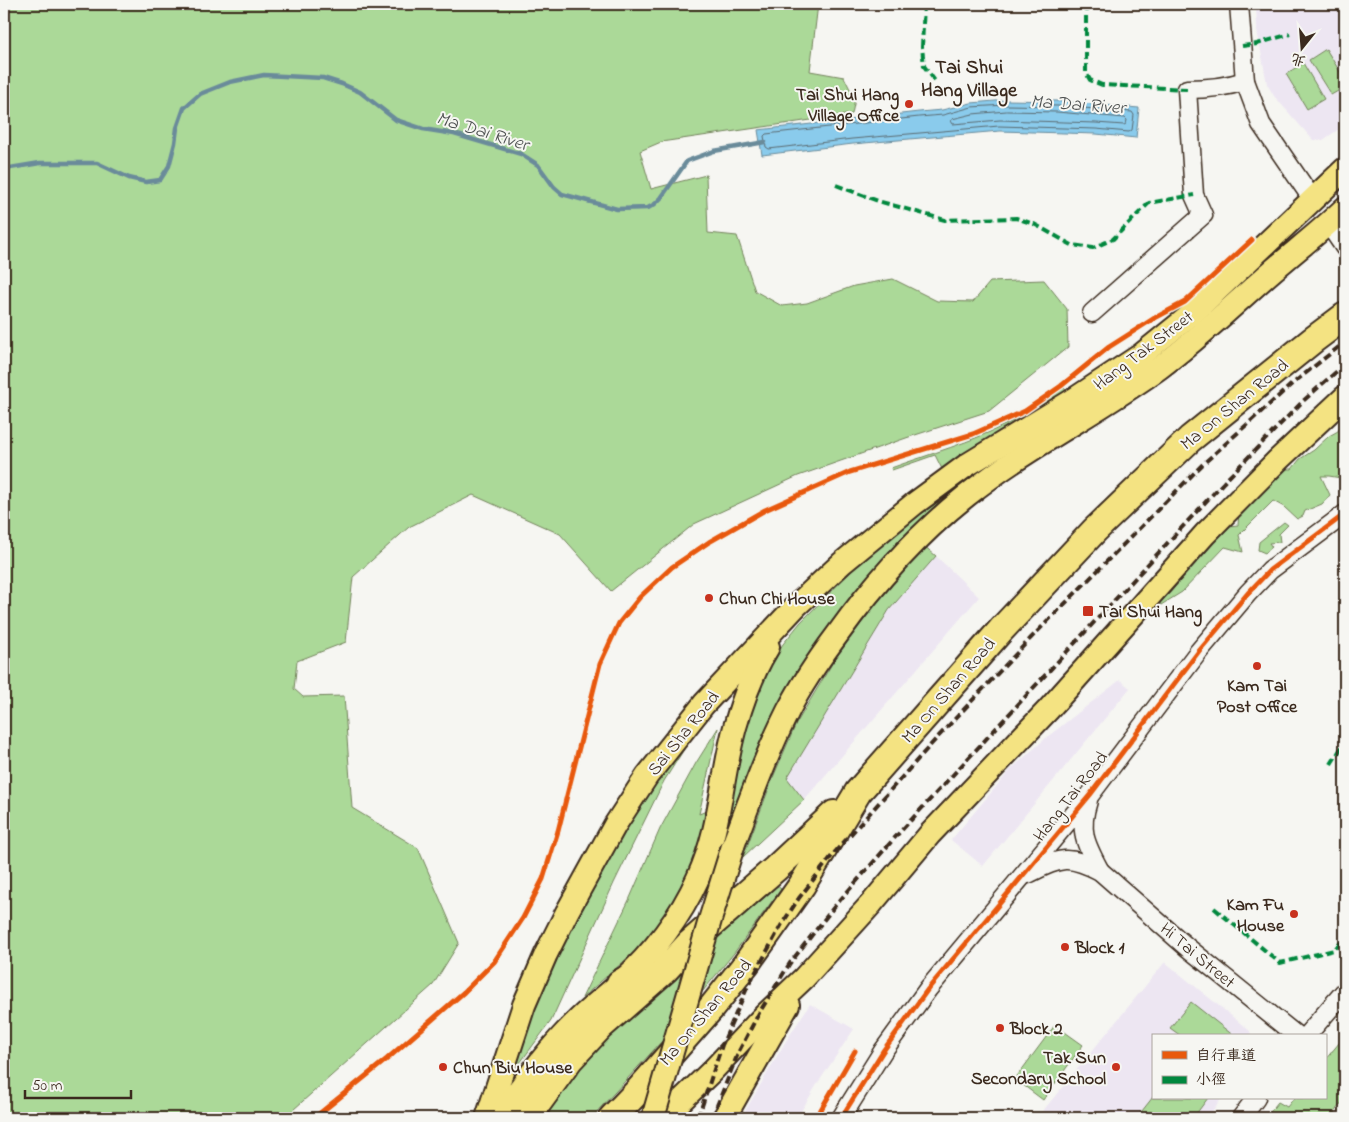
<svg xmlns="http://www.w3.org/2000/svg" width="1349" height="1122" font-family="'Indie Flower','LXGW WenKai TC',sans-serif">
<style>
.built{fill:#ede6f2}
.green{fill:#abd998;stroke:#73825b}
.water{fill:#8acbec;stroke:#6a8b9a}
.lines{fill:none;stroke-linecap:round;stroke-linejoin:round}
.shore{stroke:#5b6a70;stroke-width:1}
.stream{stroke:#6a8b9a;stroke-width:4.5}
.minor-casing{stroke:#3b2a1e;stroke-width:21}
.major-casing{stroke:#3b2a1e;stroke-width:26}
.highway-casing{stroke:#3b2a1e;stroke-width:30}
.minor{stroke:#f6f6f2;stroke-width:18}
.major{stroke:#f4e382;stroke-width:22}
.highway{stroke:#f4e382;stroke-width:26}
.rail{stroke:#3b2a1e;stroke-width:4;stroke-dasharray:8 4;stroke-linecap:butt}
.major-bridge-casing{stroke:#3b2a1e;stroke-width:26;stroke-linecap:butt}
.major-bridge{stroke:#f4e382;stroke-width:22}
.quiet{stroke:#00873e;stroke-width:4;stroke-dasharray:8 4;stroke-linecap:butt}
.cycleway-casing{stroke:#f6f6f2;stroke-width:8}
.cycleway{stroke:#e8590c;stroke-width:5}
.poi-dot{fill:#c8321e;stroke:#f6f6f2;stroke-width:2}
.labels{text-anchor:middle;stroke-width:4;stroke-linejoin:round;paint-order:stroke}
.poi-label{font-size:18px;font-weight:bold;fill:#3b2a1e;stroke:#f6f6f2;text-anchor:start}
.street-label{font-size:18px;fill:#3b2a1e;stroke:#f6f6f2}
.water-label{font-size:19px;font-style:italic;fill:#4f5252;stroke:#f6f6f2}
.quarter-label{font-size:20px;font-weight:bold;fill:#3b2a1e;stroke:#f6f6f2}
</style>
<rect width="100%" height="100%" fill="#f6f6f2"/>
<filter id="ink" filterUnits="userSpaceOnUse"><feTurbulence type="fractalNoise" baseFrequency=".02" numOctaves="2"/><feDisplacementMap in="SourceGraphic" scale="10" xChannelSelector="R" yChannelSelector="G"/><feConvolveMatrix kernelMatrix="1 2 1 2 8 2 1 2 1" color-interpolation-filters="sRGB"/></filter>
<g filter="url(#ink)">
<g class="built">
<path d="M1256 4H1345V125L1323 140H1313L1274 96 1267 84 1257 30Z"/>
<path d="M936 556 979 597 804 800 786 778 889 610Z"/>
<path d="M1120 680 1130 688 983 866 951 840 1011 769 1046 738Z"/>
<path d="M1165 962 1250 1031 1251 1036H1153V1098H1222L1207 1118H1037Z"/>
<path d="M810 1004 854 1029 816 1086 797 1118H741L786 1041Z"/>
</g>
<g class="green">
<path d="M4 4H818L810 71 844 77 855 99 852 114 661 142 640 151 651 189 706 175 708 233 737 236 755 291 782 306 807 303 854 286 893 279 937 301 973 302 990 282 1044 280 1067 309 1068 347 989 411 909 437 798 476 694 524 611 591 560 534 473 495 409 527 353 577 346 642 297 661 294 689 303 697 344 696 352 808 418 848 459 943 433 985 284 1118H4Z"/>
<path d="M1326 49 1345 80V87L1331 95 1309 60Z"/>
<path d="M1303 63 1324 99 1307 109 1286 74Z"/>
<path d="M1064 388 1069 394 942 469 935 455 892 470 891 468C930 454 972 442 1009 423 1029 413 1046 401 1064 388Z"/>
<path d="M1345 421V474L1341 478 1329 476H1321L1330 495 1322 504 1305 511 1303 516 1297 519 1284 507 1273 501 1239 535 1243 552 1225 547 1182 592 1161 605 1159 602 1170 593 1201 555 1229 526 1238 525 1239 511 1284 469H1292L1300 459 1314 450 1329 436 1338 431Z"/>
<path d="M952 488 954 491 890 551 819 640 787 692 712 878 701 892 742 726 765 672 783 644 800 623 879 543Z"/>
<path d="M1284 522 1288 525 1279 534 1280 542 1269 543 1272 547 1265 553 1258 550 1259 542Z"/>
<path d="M923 545 936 556 889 610 787 778 804 800 743 857 774 775 796 724 833 662 877 602Z"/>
<path d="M705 716 664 781 614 883 551 1021 508 1079 548 978 600 874 659 776Z"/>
<path d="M718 728 699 814 709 810C699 850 686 891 660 924 638 952 608 974 582 998L630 898 660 829 696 763Z"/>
<path d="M775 884 781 889 734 953 662 1041 591 1118H538L579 1062Z"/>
<path d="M1191 1002 1234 1036H1181L1170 1028Z"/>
<path d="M1055 1025 1083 1045 1043 1100 1015 1079Z"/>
<path d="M1345 1036V1098L1330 1118H1275L1270 1112 1278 1102 1287 1107 1294 1098H1325V1060Z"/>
<path d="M1153 1097V1098H1208L1193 1118H1141L1138 1116Z"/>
</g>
<path class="water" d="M1007 100 1058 101 1139 108 1136 138 1096 134 1000 131 853 144 762 155 758 130 919 112 942 110 971 103Z"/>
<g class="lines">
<g class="shore">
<path d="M1007 105 1058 106 1132 112 1134 115 1132 130 1129 132 1096 129 999 126 852 139 769 149 766 147 764 136 766 134 919 117 943 115 972 107Z"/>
<path d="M1007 111 1057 112 1125 118 1127 120 1126 124 1124 125 1096 123 1000 120 953 124 951 121 952 119 973 114Z"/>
</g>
<path class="stream" d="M4 169 40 163H97L129 178 146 182 160 180 169 166 175 143 177 128 184 108 200 94 230 82 264 75 323 78 342 84 360 92 396 120 423 129 454 134 521 154 538 165 554 187 562 194 617 209 648 208 655 204 661 198 687 161 714 151 765 142"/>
<g class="minor-casing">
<g id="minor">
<path d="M1239 4 1245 81 1261 124 1313 200"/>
<path d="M1328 223 1345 248"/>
<path d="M1092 313 1203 215 1194 195 1187 89C1208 89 1226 87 1245 81"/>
<path d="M1088 801C1078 831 1086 845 1100 871"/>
<path d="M1028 874C1061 858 1067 854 1100 871L1188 948 1297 1036"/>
<path d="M1306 1036 1345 991"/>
<path d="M841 1118 883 1051 928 989 1090 795 1199 651 1248 593 1270 570 1345 514"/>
<path d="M1241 1118 1256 1098"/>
</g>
</g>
<g class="major-casing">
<g id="major">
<path d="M733 846C750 800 766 755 788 711 802 684 819 659 837 635 875 582 915 537 966 496 1027 447 1097 413 1159 368 1196 341 1229 309 1263 279 1290 255 1319 233 1345 208"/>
<path d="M487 1118 524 1005 546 954 567 912 615 825 647 776 704 704 796 606 842 563 914 504 967 465 1070 402 1141 355 1193 313 1345 169"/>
<path d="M498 1118C522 1086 545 1052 574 1024 588 1009 605 997 619 984 652 954 680 918 698 878 721 828 721 778 735 727 743 699 753 671 768 647"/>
<path d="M663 1118 712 1071 765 1015 804 978 872 903 930 834 1048 710 1205 534 1278 460 1345 397"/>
<path d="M724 1118 788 1005"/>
</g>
</g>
<g class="highway-casing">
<g id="highway">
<path d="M620 983 655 963"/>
<path d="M527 1118 570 1059 600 1027 665 970 689 944 775 869 834 814"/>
<path d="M612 1118 638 1091 712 1007 746 964 802 885 858 792 1001 630 1095 530 1190 439 1313 340 1345 316"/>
</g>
</g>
<use href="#minor" class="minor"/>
<use href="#major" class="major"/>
<use href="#highway" class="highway"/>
<g class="rail">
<path d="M698 1118 722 1045 748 986 782 924 799 898 835 852 936 739 1030 639 1203 464 1292 384 1345 342"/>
<path d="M712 1118 739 1051 759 1013 790 963 834 907 899 833 1224 482 1303 401 1345 364"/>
</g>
<g class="major-bridge-casing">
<path id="major-bridge" d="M653 1118 710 920 733 846"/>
</g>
<use href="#major-bridge" class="major-bridge"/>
<g class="quiet">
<path d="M924 4 922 47 924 66 935 81"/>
<path d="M1086 4V73L1090 80 1102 85 1187 89"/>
<path d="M1242 46 1257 44 1290 34"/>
<path d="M836 185 878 201 945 220 1016 218 1034 224 1072 245 1093 248 1113 239 1149 203 1194 195"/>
<path d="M1345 656C1340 666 1341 673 1345 684"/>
<path d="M1331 764 1345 742"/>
<path d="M1214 908 1280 963 1334 950 1345 938"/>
</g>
<g class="cycleway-casing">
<g id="cycleway">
<path d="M314 1118 387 1059 464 992 494 962 523 918 543 879 558 831 600 664 619 623 640 597 672 567 709 542 765 510 850 472 973 434 1025 411 1061 386 1109 347 1153 319 1185 302 1252 240"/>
<path d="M816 1118 855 1051"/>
<path d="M841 1118 883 1051 928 989 1090 795 1199 651 1248 593 1270 570 1345 514"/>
</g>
</g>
<use href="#cycleway" class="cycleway"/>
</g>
</g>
<g class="poi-dot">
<circle cx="909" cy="104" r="5"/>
<circle cx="709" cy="598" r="5"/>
<rect x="1082" y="605" width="12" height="12" rx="2.5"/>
<circle cx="1257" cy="666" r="5"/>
<circle cx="1294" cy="914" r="5"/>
<circle cx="1065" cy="947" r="5"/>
<circle cx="1000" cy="1028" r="5"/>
<circle cx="443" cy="1067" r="5"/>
<circle cx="1116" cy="1067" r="5"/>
</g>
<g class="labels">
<g class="poi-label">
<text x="899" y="100" text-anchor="end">Tai Shui Hang<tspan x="899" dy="21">Village Office</tspan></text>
<text x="719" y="604">Chun Chi House</text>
<text x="1099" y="617">Tai Shui Hang</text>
<text x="1257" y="691" text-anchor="middle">Kam Tai<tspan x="1257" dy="21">Post Office</tspan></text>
<text x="1284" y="910" text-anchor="end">Kam Fu<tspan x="1284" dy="21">House</tspan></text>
<text x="1075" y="953">Block 1</text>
<text x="1010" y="1034">Block 2</text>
<text x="1106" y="1063" text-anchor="end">Tak Sun<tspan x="1106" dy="21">Secondary School</tspan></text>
<text x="453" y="1073">Chun Biu House</text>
</g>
<g class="street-label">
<text transform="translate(1143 350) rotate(-37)" y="6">Hang Tak Street</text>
<text transform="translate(1234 404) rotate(-39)" y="6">Ma On Shan Road</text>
<text transform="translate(948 690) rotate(-49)" y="6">Ma On Shan Road</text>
<text transform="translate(683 733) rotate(-51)" y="6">Sai Sha Road</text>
<text transform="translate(1070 796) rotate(-52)" y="6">Hang Tai Road</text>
<text transform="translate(1198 955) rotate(40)" y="6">Hi Tai Street</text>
<text transform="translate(705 1012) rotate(-50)" y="6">Ma On Shan Road</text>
</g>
<g class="water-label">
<text transform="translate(1078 103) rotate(4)" y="7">Ma Dai River</text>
<text transform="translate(483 130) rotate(17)" y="7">Ma Dai River</text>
</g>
<g class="quarter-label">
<text x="969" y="73">Tai Shui<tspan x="969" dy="23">Hang Village</tspan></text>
</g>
</g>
<rect width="1349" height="1122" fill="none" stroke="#f6f6f2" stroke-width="20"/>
<rect x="10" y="10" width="1329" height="1102" fill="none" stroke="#3b2a1e" stroke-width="2" filter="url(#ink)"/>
<rect x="1152" y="1034" width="175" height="65" fill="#f6f6f2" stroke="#aba49d"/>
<rect x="1162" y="1051" width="25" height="8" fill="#e8590c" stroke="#aba49d"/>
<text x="1196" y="1060" font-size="15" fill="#3b2a1e">自行車道</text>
<rect x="1162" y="1076" width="25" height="8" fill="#00873e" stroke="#aba49d"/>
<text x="1196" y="1084" font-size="15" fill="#3b2a1e">小徑</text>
<g transform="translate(1302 48) rotate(197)" stroke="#f6f6f2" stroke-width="4" paint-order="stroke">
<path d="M0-4L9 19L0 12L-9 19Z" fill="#3b2a1e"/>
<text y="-8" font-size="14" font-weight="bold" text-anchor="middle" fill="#3b2a1e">北</text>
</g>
<path d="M25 1090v8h106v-8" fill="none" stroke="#3b2a1e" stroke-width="2.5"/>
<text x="32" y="1090" font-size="15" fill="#3b2a1e" stroke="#f6f6f2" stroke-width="4" paint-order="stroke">50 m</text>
</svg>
